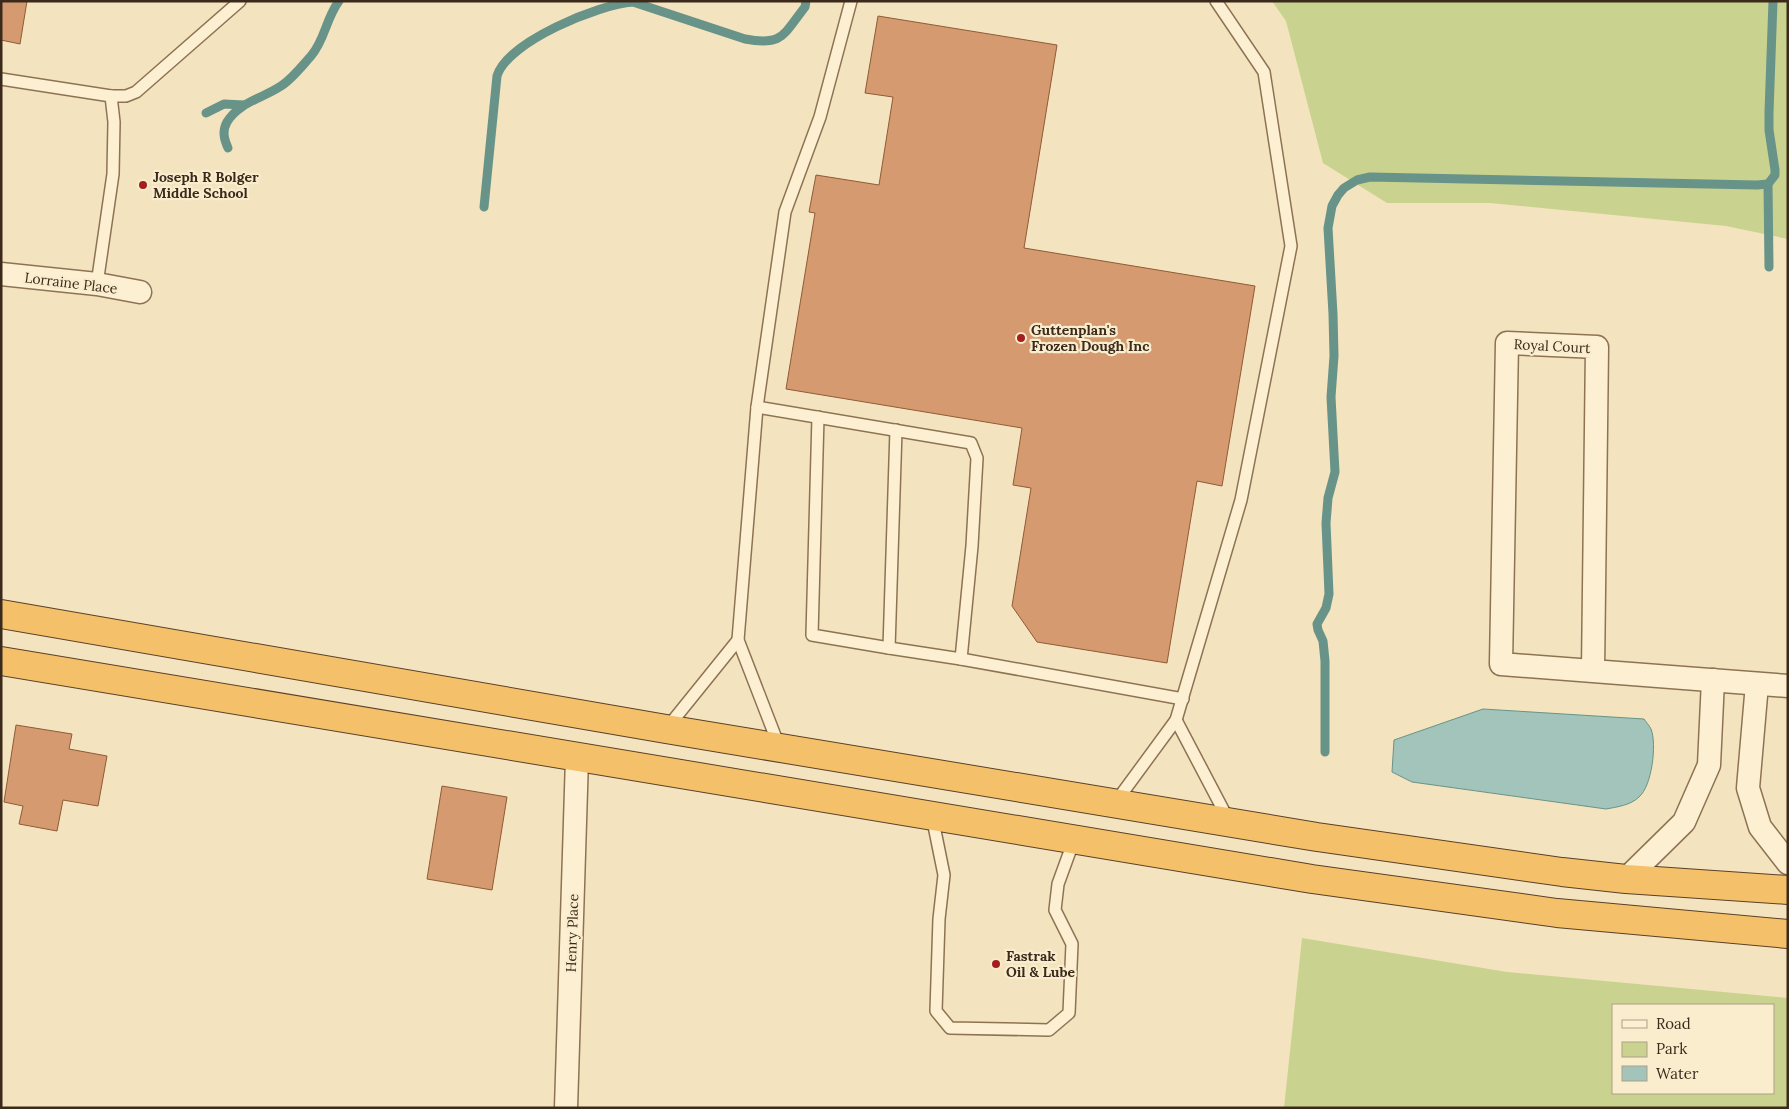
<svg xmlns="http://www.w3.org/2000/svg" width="1789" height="1109" font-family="Lora,serif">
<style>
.green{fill:#cad290;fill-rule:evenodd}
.water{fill:#a2c4ba;stroke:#689388}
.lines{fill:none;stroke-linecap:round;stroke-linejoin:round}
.stream{stroke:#689388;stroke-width:9}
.building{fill:#d59a6f;stroke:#8f5b37}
.service-casing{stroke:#8d7354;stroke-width:14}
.minor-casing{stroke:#8d7354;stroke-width:25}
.trunk-casing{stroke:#5a4029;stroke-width:30}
.service{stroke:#fdf0d2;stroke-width:11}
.minor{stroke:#fdf0d2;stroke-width:22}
.trunk{stroke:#f4c06a;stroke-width:28}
.poi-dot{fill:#a31e1d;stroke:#f9edce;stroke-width:2}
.labels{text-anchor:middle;stroke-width:4.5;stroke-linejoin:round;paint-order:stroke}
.poi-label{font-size:14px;font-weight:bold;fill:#3b2a1b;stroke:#f9edce;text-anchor:start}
.street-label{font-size:14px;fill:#3b2a1b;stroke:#f9edce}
</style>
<rect width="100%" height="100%" fill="#f3e3be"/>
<g class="green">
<path d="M1272 1H1788V239L1726 226 1490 203H1387L1323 163 1286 21Z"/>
<path d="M1302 938 1507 972 1788 998V1108H1284ZM1613 1005H1773V1093H1613Z"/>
</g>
<path class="water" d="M1483 709 1644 719C1646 722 1649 725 1651 729 1657 744 1652 786 1639 797 1631 805 1617 807 1606 809L1412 782 1392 772 1394 740Z"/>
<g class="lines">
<g class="stream">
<path d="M206 113 224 104 244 105"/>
<path d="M228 148C224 139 222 131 227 122 238 103 263 98 281 86 292 79 302 66 311 56 325 40 326 18 339 1"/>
<path d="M1768 184 1769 267"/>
<path d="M484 207 497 76C507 42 599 4 633 2L745 39C783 46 783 35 805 7L806 1"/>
<path d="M1325 752V661L1323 641 1318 630 1317 624 1326 608 1329 594 1326 523 1328 498 1335 472 1331 397 1334 356 1333 314 1328 228 1332 206 1338 195 1344 188 1357 180 1370 177 1757 185 1768 184 1775 175V170L1769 130V112L1773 1"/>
</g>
</g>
<g class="building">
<path d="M1 1H27L20 44 1 40Z"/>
<path d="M878 16 1057 45 1024 248 1255 286 1222 486 1197 481 1167 663 1037 642 1012 606 1031 488 1013 485 1022 428 786 389 815 213 809 212 816 175 879 185 893 97 865 93Z"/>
<path d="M16 725 72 734 69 749 107 756 98 806 63 800 57 831 19 824 23 806 4 802Z"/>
<path d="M442 786 507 797 492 890 427 879Z"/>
</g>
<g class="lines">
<g class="service-casing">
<g id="service">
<path d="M1 79 111 96 114 122 113 174 97 284"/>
<path d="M111 96H126L136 92 240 1"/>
<path d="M757 407 785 212 820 117 851 1"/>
<path d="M818 417 812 635 889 648"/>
<path d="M896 430 889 648 961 659"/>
<path d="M1176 720 1228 819"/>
<path d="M667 728 738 640"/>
<path d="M779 746 738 640 757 407 971 443 977 458 972 546 961 659 1183 699"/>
<path d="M1115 803 1176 720 1241 500 1291 246 1264 72 1216 1"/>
<path d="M932 816 944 875 939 919 936 1011 950 1028 1049 1030 1069 1013 1072 944 1055 910 1058 884 1074 840"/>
</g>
</g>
<g class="minor-casing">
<g id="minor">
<path d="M1 274 97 284 140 292"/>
<path d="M1593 671 1597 347 1507 343 1501 664 1788 686"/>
<path d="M1757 684 1748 788 1760 827 1788 863"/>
<path d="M1626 879 1684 822 1709 765 1713 680"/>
<path d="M566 1108 577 758"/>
</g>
</g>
<g class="trunk-casing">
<g id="trunk">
<path d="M1 614 666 729 1317 837 1562 872 1626 879 1788 890"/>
<path d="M1 661 1312 879 1557 913 1788 934"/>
</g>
</g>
<use href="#service" class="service"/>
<use href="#minor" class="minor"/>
<use href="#trunk" class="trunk"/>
</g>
<g class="poi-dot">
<circle cx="143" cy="185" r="5"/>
<circle cx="1021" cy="338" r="5"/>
<circle cx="996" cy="964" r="5"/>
</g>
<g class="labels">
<g class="poi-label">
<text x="153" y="182">Joseph R Bolger<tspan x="153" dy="16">Middle School</tspan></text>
<text x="1031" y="335">Guttenplan's<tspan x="1031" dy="16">Frozen Dough Inc</tspan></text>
<text x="1006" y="961">Fastrak<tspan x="1006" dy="16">Oil &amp; Lube</tspan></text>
</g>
<g class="street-label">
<text transform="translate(71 283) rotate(7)" y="5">Lorraine Place</text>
<text transform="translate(1552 346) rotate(3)" y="5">Royal Court</text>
<text transform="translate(572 933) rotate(-88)" y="5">Henry Place</text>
</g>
</g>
<rect width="1789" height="1109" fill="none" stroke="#3b2a1b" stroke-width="5"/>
<rect x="1612" y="1004" width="162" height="90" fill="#f9edce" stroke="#ad9f86"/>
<rect x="1622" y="1020" width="25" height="8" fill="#fdf0d2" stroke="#ad9f86"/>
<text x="1656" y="1029" font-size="15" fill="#3b2a1b">Road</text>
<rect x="1622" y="1042" width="25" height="15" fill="#cad290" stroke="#ad9f86"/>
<text x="1656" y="1054" font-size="15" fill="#3b2a1b">Park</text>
<rect x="1622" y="1066" width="25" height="15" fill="#a2c4ba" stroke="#ad9f86"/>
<text x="1656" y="1079" font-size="15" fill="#3b2a1b">Water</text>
</svg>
